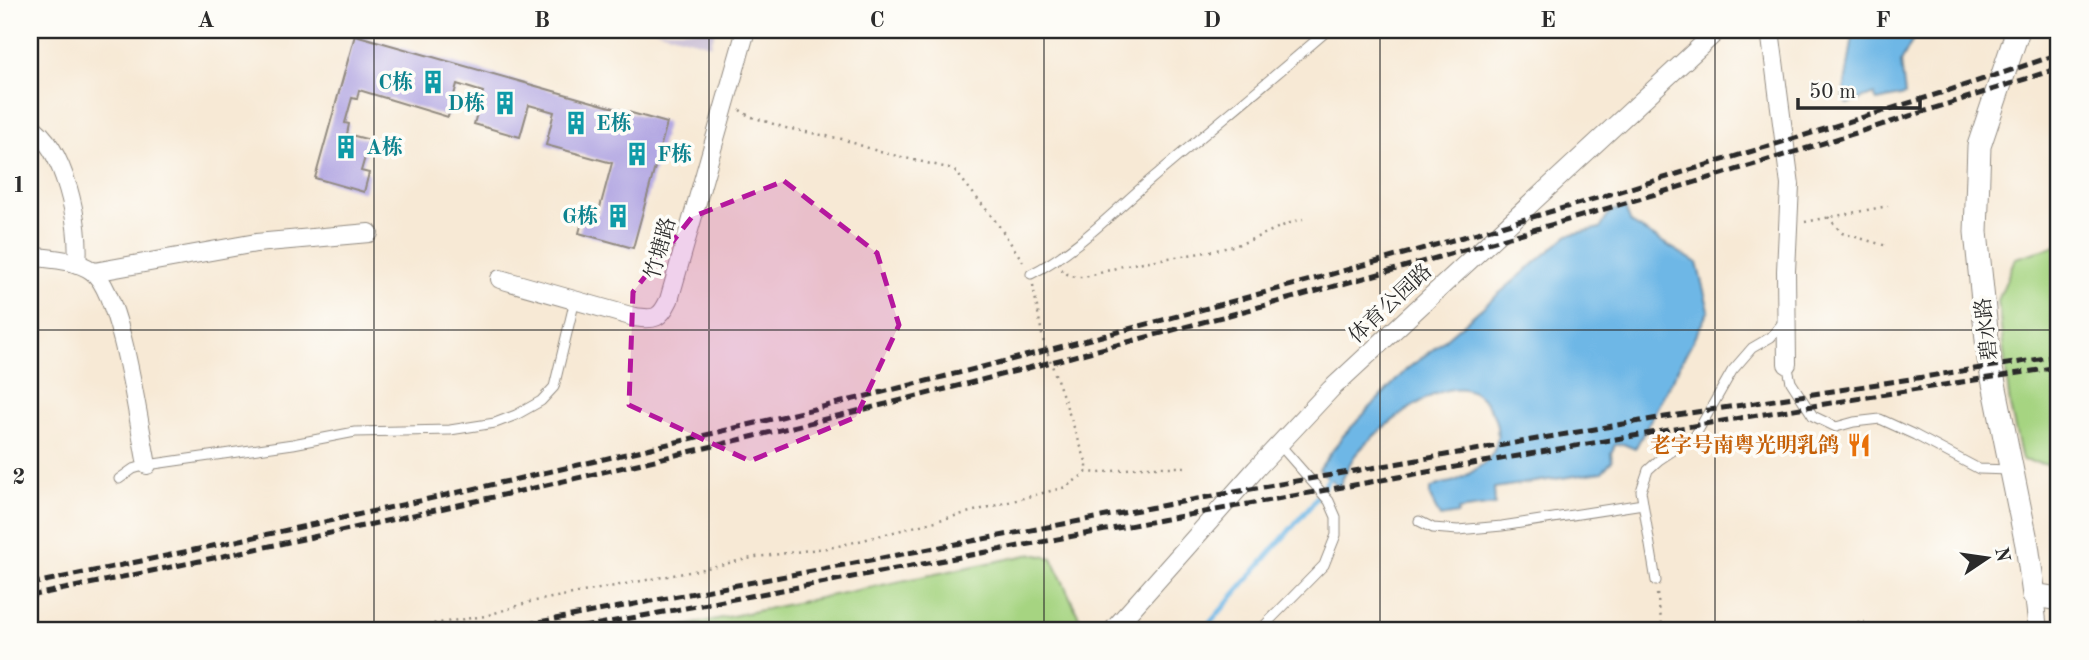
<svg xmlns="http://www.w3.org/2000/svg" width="2089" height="660" font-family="'Old Standard TT','Noto Serif SC',serif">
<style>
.industrial{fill:#cabfd6}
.green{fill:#a6d481;stroke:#688056;stroke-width:2}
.water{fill:#6eb7e6;stroke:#4c7188;stroke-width:2}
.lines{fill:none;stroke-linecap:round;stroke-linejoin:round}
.stream{stroke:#6eb7e6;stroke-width:5}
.building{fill:#ada1e1}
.service-casing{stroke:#918a80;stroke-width:11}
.minor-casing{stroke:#918a80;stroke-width:20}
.tertiary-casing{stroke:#918a80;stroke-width:25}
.path{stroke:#918a80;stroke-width:2.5;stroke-dasharray:2 5;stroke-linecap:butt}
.service{stroke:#fff;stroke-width:9}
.minor{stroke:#fff;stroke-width:18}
.tertiary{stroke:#fff;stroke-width:23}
.rail{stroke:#2b2b2b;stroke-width:5;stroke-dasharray:10 5;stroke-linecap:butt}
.marked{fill:#b5179e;fill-opacity:0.2;stroke:#b5179e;stroke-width:5;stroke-dasharray:14 9;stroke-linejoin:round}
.grid{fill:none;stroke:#2b2b2b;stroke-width:2;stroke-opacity:0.55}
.labels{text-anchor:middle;stroke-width:7;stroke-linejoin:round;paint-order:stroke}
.culture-label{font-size:21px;font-weight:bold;fill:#0d838f;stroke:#fdfcf7;text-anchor:end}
.street-label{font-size:21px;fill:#2b2b2b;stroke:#fdfcf7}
.food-label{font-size:21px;font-weight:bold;fill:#c56008;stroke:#fdfcf7;text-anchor:end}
.neatline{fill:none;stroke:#2b2b2b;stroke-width:2.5}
.grid-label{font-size:23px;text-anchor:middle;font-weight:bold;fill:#2b2b2b}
</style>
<rect width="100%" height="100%" fill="#fdfcf7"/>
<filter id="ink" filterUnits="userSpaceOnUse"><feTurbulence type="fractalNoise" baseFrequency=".0143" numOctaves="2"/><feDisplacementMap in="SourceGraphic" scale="14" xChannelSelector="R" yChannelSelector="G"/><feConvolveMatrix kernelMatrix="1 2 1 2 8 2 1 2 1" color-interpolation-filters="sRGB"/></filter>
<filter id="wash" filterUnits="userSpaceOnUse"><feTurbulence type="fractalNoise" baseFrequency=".00686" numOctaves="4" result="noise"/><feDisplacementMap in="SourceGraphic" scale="28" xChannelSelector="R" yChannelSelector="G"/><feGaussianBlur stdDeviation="1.57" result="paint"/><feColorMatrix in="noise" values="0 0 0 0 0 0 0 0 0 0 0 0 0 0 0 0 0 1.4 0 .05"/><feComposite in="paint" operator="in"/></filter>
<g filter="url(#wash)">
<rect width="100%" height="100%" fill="#f7e9d5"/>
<path class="industrial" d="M655 30H715L711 45Z"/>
<g class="green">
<path d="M2059 245V467L2022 460 2010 406 1998 301 2015 258Z"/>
<path d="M1032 554 1052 558 1085 630H664Z"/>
</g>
<g class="water">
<path d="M1854 30H1918L1901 62 1905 95 1877 101 1874 94 1848 104 1843 97Z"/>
<path d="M1625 208 1631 223 1697 263 1709 310 1635 449 1623 444 1615 445 1611 453 1612 461 1602 472 1494 488 1495 505 1458 510V514L1440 517 1430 497V490C1437 483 1446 484 1455 481 1465 477 1483 466 1490 457 1510 431 1487 384 1453 389 1425 392 1375 432 1356 454 1349 463 1344 476 1339 487L1319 469 1343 436 1407 369 1436 347 1568 235 1600 228 1611 211Z"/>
</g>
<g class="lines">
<path class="stream" d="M1204 630 1312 504 1329 478"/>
</g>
<g id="blocks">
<path class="building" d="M355 35 667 123 633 248 579 233 585 211 598 215 612 163 546 145 554 112 529 105 520 137 474 124 483 92 457 84 448 117 359 90 357 99 352 98 345 123 349 124 347 134 370 140 361 171 369 173 364 192 315 178Z"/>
</g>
</g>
<g filter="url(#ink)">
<use href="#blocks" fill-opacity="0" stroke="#918a80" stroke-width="2"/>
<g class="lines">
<g class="service-casing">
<g id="service">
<path d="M1031 274C1075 252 1111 214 1148 182 1208 131 1269 81 1328 30"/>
<path d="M1787 364 1791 382 1813 416 1836 427 1854 422 1880 419 1915 435 1979 469 2010 470"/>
<path d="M119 479 133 469 147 465 293 444 355 432 450 430 495 423 516 415 541 401 554 387 575 300"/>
<path d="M1419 521 1433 528 1458 530 1502 526 1643 504"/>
<path d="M1656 581 1641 491 1648 470 1659 460 1695 436 1732 371 1752 348 1771 337 1784 321"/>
<path d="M1260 630 1324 565 1336 535V517L1329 501 1279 444"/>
</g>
</g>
<g class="minor-casing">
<g id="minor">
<path d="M1770 30 1790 185 1786 271 1787 364"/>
<path d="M30 126C65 148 81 225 77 264"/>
<path d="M30 256C49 259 75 259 92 271 122 293 139 426 147 465"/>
<path d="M94 272 256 243 369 233"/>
<path d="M500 279 634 317C655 320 660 319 669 300L746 30"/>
<path d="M2034 595 2038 630"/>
<path d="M1113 630 1256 469 1331 389 1718 30"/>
</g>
</g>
<g class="tertiary-casing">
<path id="tertiary" d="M2018 30 1979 146 1976 232 1989 359 2027 545 2034 595 2059 599"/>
</g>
<g class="path">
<path d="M740 110 749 116 786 128 842 139 880 152 948 168 956 172 997 223 1024 263"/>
<path d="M1828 217 1842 233 1887 246"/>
<path d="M1805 222 1888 206"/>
<path d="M1061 269C1067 275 1071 277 1080 277 1092 277 1113 268 1127 265 1162 258 1199 255 1233 246 1258 239 1279 225 1303 219"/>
<path d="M1033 285 1043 340 1087 464V472"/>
<path d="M1657 594 1662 625 1666 630"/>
<path d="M392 630 485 616 530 602 689 572 756 557 834 547 863 540 1066 487 1087 472 1099 473 1142 467H1187"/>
<path d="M1816 630 1865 622"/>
</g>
<use href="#service" class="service"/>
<use href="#minor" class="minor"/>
<use href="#tertiary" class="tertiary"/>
<g class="rail">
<path d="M30 584C584 471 1135 338 1677 174 1805 135 1933 97 2059 54"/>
<path d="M30 596C271 547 511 495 751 437 1191 331 1628 209 2059 68"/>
<path d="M496 630 1251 489 1658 418 2059 356"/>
<path d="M567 630C1064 538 1560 443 2059 367"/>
</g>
</g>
</g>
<path class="marked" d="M784 181 877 253 899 325 856 417 750 461 629 405 633 292 692 217Z"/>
<path class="grid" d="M374 30V630M709 30V630M1044 30V630M1380 30V630M1715 30V630M30 330H2059"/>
<defs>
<g id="building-bare" transform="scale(1.89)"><path d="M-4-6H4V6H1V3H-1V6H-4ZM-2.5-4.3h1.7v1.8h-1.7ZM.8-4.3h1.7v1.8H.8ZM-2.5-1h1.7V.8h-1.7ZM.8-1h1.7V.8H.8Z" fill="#0f9aa8" stroke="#fdfcf7" stroke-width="2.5" paint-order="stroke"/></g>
<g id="restaurant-bare" transform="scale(1.89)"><path d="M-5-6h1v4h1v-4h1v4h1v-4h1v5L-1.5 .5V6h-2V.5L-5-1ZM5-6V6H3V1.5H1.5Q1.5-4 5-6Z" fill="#e8710a" stroke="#fdfcf7" stroke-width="2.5" paint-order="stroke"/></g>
</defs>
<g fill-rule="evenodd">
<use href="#building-bare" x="433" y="82"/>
<use href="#building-bare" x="505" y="103"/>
<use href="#building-bare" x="576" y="123"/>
<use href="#building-bare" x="346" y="147"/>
<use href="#building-bare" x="637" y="154"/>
<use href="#building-bare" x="618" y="216"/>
<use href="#restaurant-bare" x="1859" y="445"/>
</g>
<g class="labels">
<g class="culture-label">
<text x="413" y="89">C栋</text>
<text x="485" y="110">D栋</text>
<text x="596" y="130" text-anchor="start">E栋</text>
<text x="366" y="154" text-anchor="start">A栋</text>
<text x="657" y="161" text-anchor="start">F栋</text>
<text x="598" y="223">G栋</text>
</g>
<g class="street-label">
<text transform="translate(660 248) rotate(-74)" y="7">竹塘路</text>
<text transform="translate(1390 303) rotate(-43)" y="7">体育公园路</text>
<text transform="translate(1986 329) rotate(-97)" y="7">碧水路</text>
</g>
<g class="food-label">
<text x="1839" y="452">老字号南粤光明乳鸽</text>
</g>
</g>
<rect width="2089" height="660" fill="none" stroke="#fdfcf7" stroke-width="77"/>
<g transform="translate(1987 558) rotate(77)" stroke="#fdfcf7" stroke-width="5" paint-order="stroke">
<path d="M0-5L12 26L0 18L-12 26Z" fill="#2b2b2b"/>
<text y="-10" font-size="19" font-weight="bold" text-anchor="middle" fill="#2b2b2b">N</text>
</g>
<path d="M1798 98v10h122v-10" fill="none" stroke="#2b2b2b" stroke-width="3.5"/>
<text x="1809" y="98" font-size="21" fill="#2b2b2b" stroke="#fdfcf7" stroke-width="5" paint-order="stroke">50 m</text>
<rect x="38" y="38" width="2012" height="584" class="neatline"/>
<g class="grid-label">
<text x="206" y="27">A</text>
<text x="542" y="27">B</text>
<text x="877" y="27">C</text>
<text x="1212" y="27">D</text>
<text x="1548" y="27">E</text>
<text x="1883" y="27">F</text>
<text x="19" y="192">1</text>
<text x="19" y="484">2</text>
</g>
</svg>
